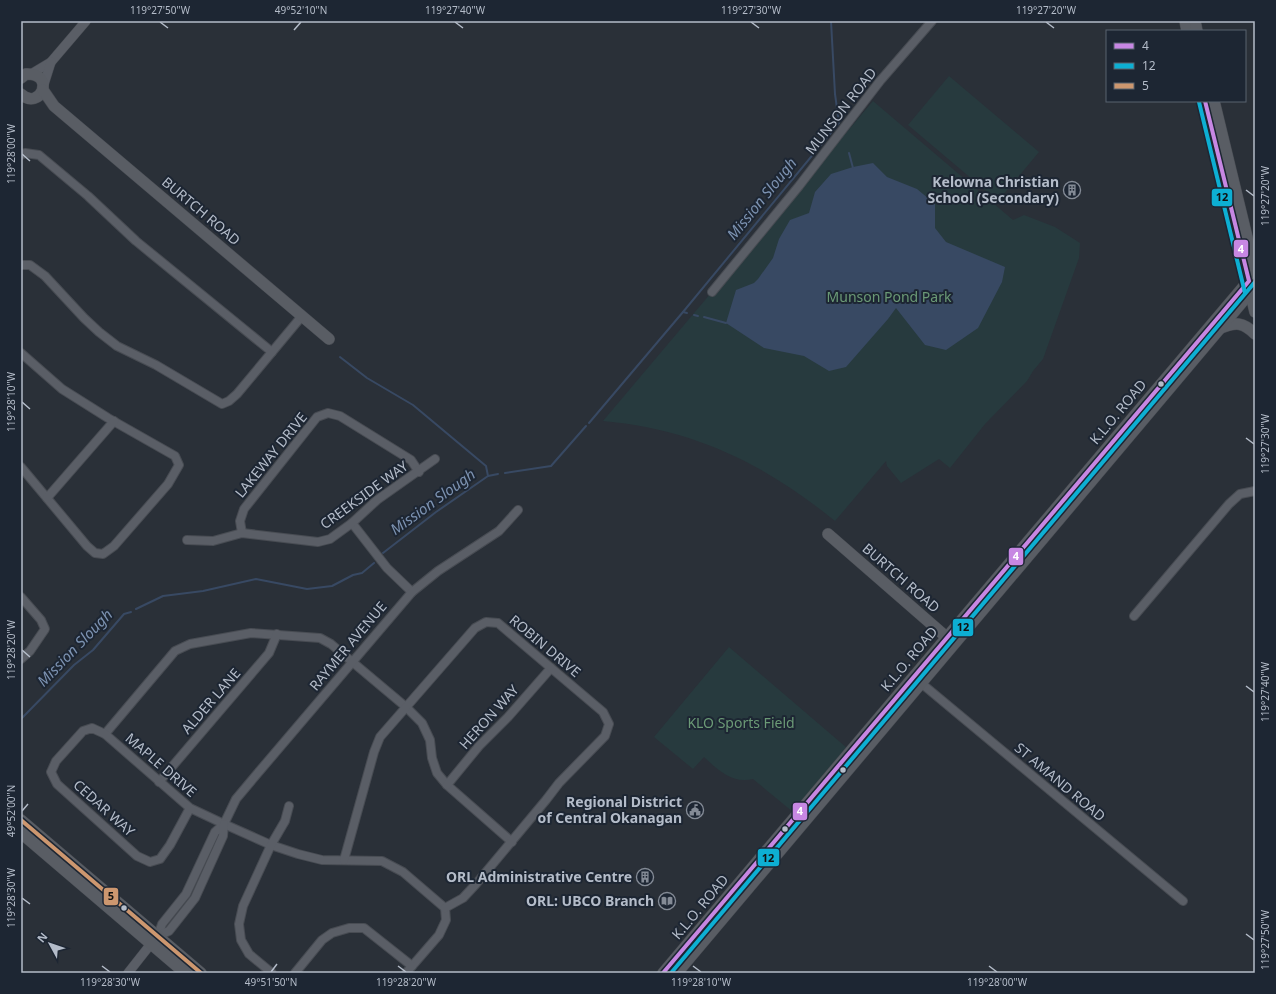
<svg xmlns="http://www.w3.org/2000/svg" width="1276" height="994" font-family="'Noto Sans',sans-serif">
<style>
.green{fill:#273a3e}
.water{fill:#384963}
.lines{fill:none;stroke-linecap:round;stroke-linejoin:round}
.stream{stroke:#384963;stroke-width:2}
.minor-casing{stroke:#484c53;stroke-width:10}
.tertiary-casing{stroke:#484c53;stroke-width:10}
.secondary-casing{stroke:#484c53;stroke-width:12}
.minor{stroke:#5a5e66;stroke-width:8}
.tertiary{stroke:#5a5e66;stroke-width:9}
.secondary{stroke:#595d64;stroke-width:11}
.bus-1-casing{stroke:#1d2633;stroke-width:7}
.bus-2-casing{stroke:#1d2633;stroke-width:7}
.bus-3-casing{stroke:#1d2633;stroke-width:7}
.bus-1{stroke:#c787e3;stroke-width:4}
.bus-2{stroke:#0dafd3;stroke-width:4}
.bus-3{stroke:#cd976f;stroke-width:4}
.ticks{fill:none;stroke:#b4bcc9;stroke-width:1.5}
.bus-dot{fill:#b4bcc9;stroke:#1d2633;stroke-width:1.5}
.labels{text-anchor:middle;stroke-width:4;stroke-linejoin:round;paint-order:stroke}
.street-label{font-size:14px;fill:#b4bcc9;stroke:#1d2633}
.poi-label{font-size:14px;font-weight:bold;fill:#b4bcc9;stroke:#1d2633;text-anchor:end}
.park-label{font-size:14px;fill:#6b9a76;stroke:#1d2633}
.water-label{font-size:15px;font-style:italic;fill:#7c92b1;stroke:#1d2633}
.line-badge{stroke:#1d2633;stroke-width:1.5}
.badge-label{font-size:11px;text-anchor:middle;font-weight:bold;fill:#fff}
.pale-badge-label{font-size:11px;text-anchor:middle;font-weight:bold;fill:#111}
.neatline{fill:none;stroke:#b4bcc9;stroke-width:1.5}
.ticks-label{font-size:10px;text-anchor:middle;fill:#b4bcc9}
</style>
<rect width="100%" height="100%" fill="#2a3038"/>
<g class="green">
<path d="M949 76 1039 152 998 201 908 125Z"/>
<path d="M873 101 1013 220 1024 215 1055 227 1080 243 1079 258 1043 359 1033 371 1027 381 985 424 950 468 939 459 901 483 887 466 886 461 835 521C765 464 694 429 603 421Z"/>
<path d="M729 647 847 748 793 812 753 779C732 784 718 770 704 757L693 769 654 737Z"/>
</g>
<path class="water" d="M873 163 887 177 917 189 935 204V228L946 242 1005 267 1002 282 978 328 946 350 925 345 896 308 888 319 846 367 829 371 804 356 764 348 726 323 736 290 754 283 758 279 773 258 779 239 790 220 809 213 815 192 831 174 853 167Z"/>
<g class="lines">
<g class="stream">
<path d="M831 21 835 94"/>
<path d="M838 108 841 120"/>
<path d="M849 153 853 168"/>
<path d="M683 312 839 123 835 94"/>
<path d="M694 315 698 316"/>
<path d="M704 317 726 323"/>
<path d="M340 357 367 378 413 405 486 466 488 476"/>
<path d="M589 423 683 312 687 313"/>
<path d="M505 473 551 466 586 426"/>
<path d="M383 553 436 512 488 476 498 474"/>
<path d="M136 609 163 596 203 591 256 579 307 589 332 586 353 575 362 573 374 563"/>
<path d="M21 719 74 665 93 650 124 614 131 612"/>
</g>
<g class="minor-casing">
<g id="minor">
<path d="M21 155 25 153 39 155 88 196 136 241 272 352"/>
<path d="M21 265H30L45 276 84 318 99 332 117 346 156 365 222 404 229 401 237 394 302 316"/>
<path d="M712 292 799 186 880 81 932 21"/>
<path d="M21 353 62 389 108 418 175 456 179 465 168 484 114 546 103 554 95 553 87 546 21 467"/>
<path d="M47 498 114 421"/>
<path d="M352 523 387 568 412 592"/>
<path d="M242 533 240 521 244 509 317 417 328 413 340 416 411 460 419 472"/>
<path d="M187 540 213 541 242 533 318 542 330 539 352 523 377 500 435 459"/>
<path d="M21 597 41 620 45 629 30 651 21 659"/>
<path d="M1134 616 1229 504 1240 494 1255 491"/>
<path d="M921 683 1183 901"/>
<path d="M105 734 175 651 190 644 251 633 320 638 331 644 406 707 422 723 430 740 432 758 437 773 447 785 512 842"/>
<path d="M159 782 269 653 277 634"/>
<path d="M447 785 479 746 508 717 551 668"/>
<path d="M190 808 170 845 160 859 150 862 137 856 57 784 51 772 56 761 83 731 92 728 105 734 190 808 224 824 271 845 298 854 322 860 382 861 403 872 445 908 446 920 439 935 406 973"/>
<path d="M344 860 374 752 380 737 475 628 486 622 498 623 603 712 609 724 605 736 559 783 546 800 476 884 463 898 445 908"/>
<path d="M158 936 162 924 186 894 215 832 224 824 236 799 257 774 412 592 438 571 499 531 518 510"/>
<path d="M158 936 169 931 195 898 223 836 224 824"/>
<path d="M272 973 249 954 241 940 239 924 243 906 271 845 285 821 289 806"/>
<path d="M295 973 322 940 332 933 349 928H364L412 966"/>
</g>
</g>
<g class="tertiary-casing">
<g id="tertiary">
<path d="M31 74 51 62 86 21"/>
<path d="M44 84 51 62"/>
<path d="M128 973 154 940"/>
</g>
</g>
<g class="secondary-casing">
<g id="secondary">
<path d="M1185 21 1187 31"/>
<path d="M1195 21 1197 31"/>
<path d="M21 78 26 74C57 73 40 112 21 94"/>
<path d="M43 90 54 106 329 339"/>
<path d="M1205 101 1255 312"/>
<path d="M1214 101 1255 270"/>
<path d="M1221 328C1236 322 1243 322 1255 334"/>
<path d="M828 534 952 642"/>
<path d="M21 820 201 973"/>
<path d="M21 833 185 973"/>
<path d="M663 973 1255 273"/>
<path d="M677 973 1255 287"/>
</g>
</g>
<use href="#minor" class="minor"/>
<use href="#tertiary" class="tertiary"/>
<use href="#secondary" class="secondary"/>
<g class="bus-1-casing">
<path id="bus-1" d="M663 973 1249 281 1205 101"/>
</g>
<g class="bus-2-casing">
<g id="bus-2">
<path d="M1199 102 1245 293"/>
<path d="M671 973 1255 282"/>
</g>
</g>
<g class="bus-3-casing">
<path id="bus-3" d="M21 820 201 973"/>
</g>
<use href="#bus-1" class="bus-1"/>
<use href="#bus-2" class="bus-2"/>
<use href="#bus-3" class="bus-3"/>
</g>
<path class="ticks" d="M160 22 168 28M455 22 463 28M751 22 759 28M1046 22 1054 28M294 30 301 22M22 154 30 161M1246 190 1254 196M22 402 30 409M1246 438 1254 444M22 650 30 657M1246 686 1254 692M22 811 28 804M22 898 30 904M1246 934 1254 940M102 966 110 972M398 966 406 972M693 966 701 972M989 966 997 972M271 972 277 964"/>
<defs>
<g id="building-ring" transform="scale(0.9)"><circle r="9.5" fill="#1d2633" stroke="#848b96" stroke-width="1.5"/><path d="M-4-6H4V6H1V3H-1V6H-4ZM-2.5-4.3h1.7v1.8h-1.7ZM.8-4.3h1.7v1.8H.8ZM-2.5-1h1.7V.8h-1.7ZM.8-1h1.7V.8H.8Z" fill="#848b96"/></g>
<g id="civic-ring" transform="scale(0.9)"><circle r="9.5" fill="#1d2633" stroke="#848b96" stroke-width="1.5"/><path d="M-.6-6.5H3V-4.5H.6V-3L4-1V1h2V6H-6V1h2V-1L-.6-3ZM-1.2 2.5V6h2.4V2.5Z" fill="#848b96"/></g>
<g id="library-ring" transform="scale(0.9)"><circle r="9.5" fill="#1d2633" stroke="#848b96" stroke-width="1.5"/><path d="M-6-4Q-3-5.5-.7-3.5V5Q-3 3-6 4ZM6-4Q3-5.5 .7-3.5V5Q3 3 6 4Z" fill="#848b96"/></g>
</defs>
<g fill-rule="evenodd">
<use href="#building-ring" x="1072" y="190"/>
<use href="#civic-ring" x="695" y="810"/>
<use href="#building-ring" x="645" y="877"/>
<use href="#library-ring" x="667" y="901"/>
</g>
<g class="bus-dot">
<circle cx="1161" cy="384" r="3.5"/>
<circle cx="843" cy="770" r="3.5"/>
<circle cx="785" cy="829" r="3.5"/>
<circle cx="124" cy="908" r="3.5"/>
</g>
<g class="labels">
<g class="street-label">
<text transform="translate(841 111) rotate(-52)" y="5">MUNSON ROAD</text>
<text transform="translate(201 211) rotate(40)" y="5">BURTCH ROAD</text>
<text transform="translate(1118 412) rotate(-50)" y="5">K.L.O. ROAD</text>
<text transform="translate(271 455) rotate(-51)" y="5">LAKEWAY DRIVE</text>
<text transform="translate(364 495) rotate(-36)" y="5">CREEKSIDE WAY</text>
<text transform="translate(901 578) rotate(41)" y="5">BURTCH ROAD</text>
<text transform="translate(348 646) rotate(-50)" y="5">RAYMER AVENUE</text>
<text transform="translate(545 646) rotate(40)" y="5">ROBIN DRIVE</text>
<text transform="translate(909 659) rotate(-50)" y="5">K.L.O. ROAD</text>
<text transform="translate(211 701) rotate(-49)" y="5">ALDER LANE</text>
<text transform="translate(489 717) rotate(-48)" y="5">HERON WAY</text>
<text transform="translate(161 765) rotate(41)" y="5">MAPLE DRIVE</text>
<text transform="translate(1060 782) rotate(40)" y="5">ST AMAND ROAD</text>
<text transform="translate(104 808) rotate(42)" y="5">CEDAR WAY</text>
<text transform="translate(700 907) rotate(-50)" y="5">K.L.O. ROAD</text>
</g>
<g class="poi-label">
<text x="1059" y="187">Kelowna Christian<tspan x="1059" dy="16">School (Secondary)</tspan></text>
<text x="682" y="807">Regional District<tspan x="682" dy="16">of Central Okanagan</tspan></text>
<text x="632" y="882">ORL Administrative Centre</text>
<text x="654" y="906">ORL: UBCO Branch</text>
</g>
<g class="park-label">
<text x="889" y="302">Munson Pond Park</text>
<text x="741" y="728">KLO Sports Field</text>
</g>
<g class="water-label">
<text transform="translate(762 199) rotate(-51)" y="5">Mission Slough</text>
<text transform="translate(433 502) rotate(-36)" y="5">Mission Slough</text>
<text transform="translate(75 648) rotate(-46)" y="5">Mission Slough</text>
</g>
</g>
<g class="line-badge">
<rect x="1211" y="188" width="22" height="19" rx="4" fill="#0dafd3"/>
<rect x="1233" y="239" width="16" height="19" rx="4" fill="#c787e3"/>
<rect x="1008" y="547" width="16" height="19" rx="4" fill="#c787e3"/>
<rect x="952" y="618" width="22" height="19" rx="4" fill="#0dafd3"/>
<rect x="792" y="802" width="16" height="19" rx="4" fill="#c787e3"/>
<rect x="757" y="848" width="23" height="19" rx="4" fill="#0dafd3"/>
<rect x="103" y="887" width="16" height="19" rx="4" fill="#cd976f"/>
</g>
<g class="badge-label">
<text x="1241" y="253">4</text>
<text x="1016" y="560">4</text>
<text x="800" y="815">4</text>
</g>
<g class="pale-badge-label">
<text x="1222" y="201">12</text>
<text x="963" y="631">12</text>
<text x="768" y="862">12</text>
<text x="111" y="900">5</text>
</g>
<rect width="1276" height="994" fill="none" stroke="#1d2633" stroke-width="44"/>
<rect x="1106" y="30" width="140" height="72" fill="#1d2633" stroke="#59626f"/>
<rect x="1114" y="43" width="20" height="6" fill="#c787e3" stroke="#59626f"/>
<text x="1142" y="50" font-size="12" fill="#b4bcc9">4</text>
<rect x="1114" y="63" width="20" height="6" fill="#0dafd3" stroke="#59626f"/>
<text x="1142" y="70" font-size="12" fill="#b4bcc9">12</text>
<rect x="1114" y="83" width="20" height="6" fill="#cd976f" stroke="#59626f"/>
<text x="1142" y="90" font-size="12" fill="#b4bcc9">5</text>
<g transform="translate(50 944) rotate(310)" stroke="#1d2633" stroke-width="3" paint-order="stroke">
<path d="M0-3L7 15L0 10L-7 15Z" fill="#b4bcc9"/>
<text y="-6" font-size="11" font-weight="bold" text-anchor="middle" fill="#b4bcc9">N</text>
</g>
<rect x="22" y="22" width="1232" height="950" class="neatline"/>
<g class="ticks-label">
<text x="160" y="14">119°27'50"W</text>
<text x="301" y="14">49°52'10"N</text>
<text x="455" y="14">119°27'40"W</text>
<text x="751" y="14">119°27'30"W</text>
<text x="1046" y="14">119°27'20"W</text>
<text transform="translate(11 154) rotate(-90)" y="4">119°28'00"W</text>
<text transform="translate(1265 196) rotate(-90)" y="4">119°27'20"W</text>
<text transform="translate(11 402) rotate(-90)" y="4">119°28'10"W</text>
<text transform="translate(1265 444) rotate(-90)" y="4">119°27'30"W</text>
<text transform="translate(11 650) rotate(-90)" y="4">119°28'20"W</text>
<text transform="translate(1265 692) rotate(-90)" y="4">119°27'40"W</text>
<text transform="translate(11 811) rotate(-90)" y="4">49°52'00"N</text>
<text transform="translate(11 898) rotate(-90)" y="4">119°28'30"W</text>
<text transform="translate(1265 940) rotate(-90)" y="4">119°27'50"W</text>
<text x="110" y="986">119°28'30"W</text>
<text x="271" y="986">49°51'50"N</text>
<text x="406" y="986">119°28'20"W</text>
<text x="701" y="986">119°28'10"W</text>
<text x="997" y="986">119°28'00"W</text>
</g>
</svg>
